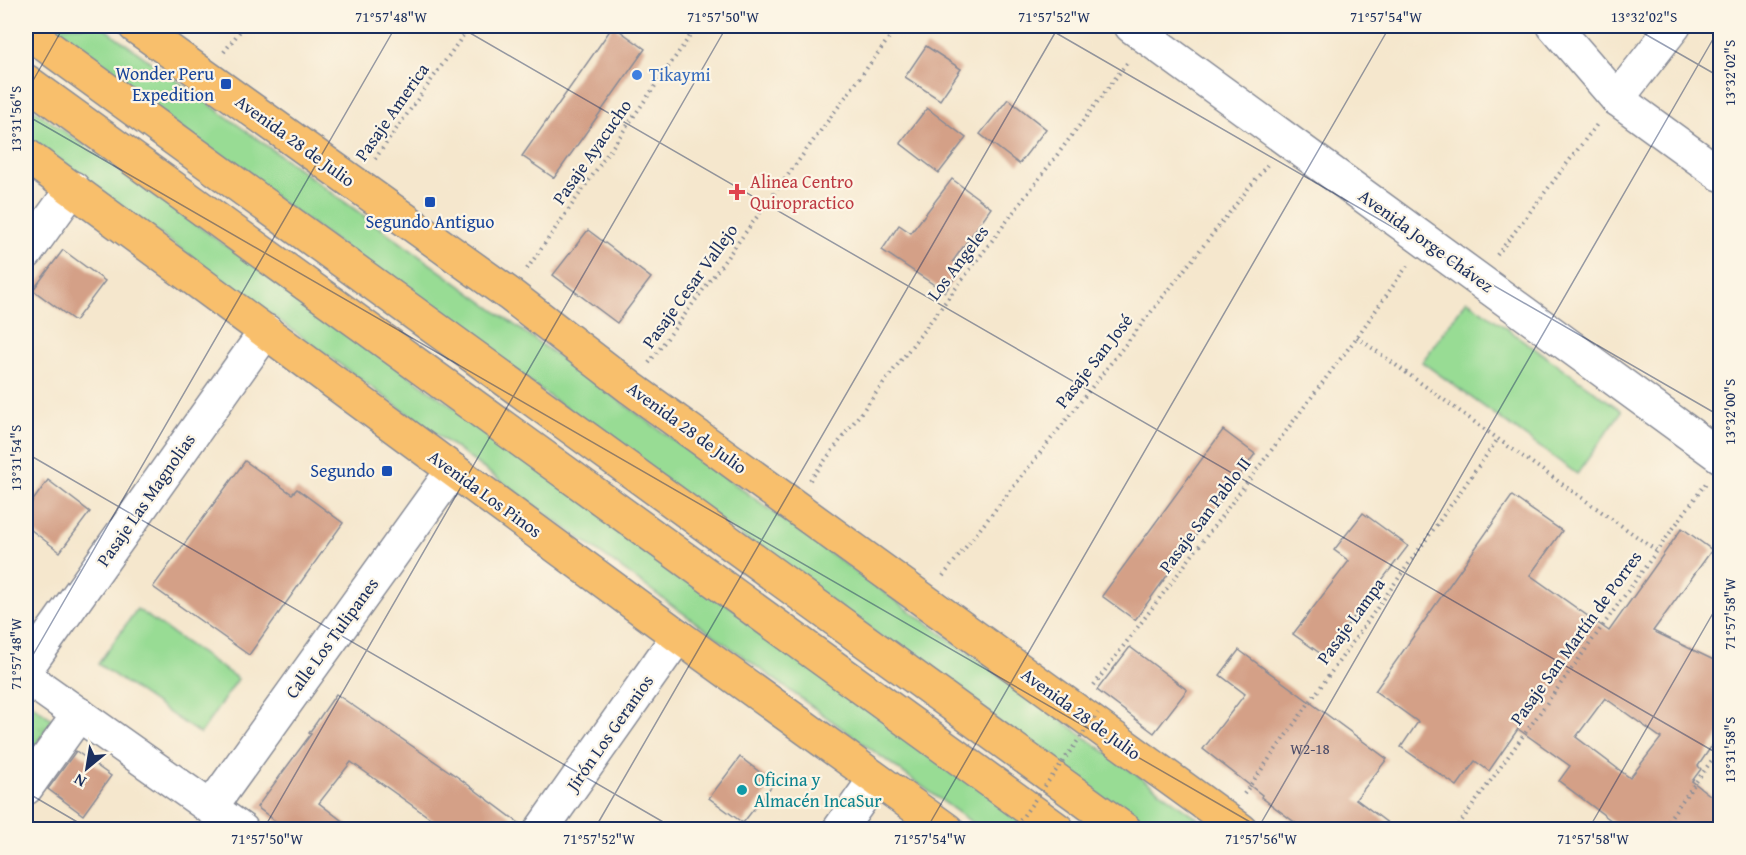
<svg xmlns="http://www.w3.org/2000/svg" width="1746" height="855" font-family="'Gentium Book Plus',serif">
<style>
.grass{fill:#98dc94;stroke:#5a8679;stroke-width:1.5}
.park{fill:url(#park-tufts);stroke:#5a8679;stroke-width:1.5}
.building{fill:#d4a087;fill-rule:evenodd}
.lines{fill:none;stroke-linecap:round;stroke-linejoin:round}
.minor-casing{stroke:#888b96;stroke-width:36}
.tertiary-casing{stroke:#888b96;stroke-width:36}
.primary-casing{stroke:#888b96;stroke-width:36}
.trunk-casing{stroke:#888b96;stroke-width:36}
.path{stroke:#888b96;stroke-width:4;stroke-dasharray:1.5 4.5;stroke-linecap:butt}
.minor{stroke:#fff;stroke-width:33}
.tertiary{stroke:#fff;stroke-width:33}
.primary{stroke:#f8bf6c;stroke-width:33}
.trunk{stroke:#f8bf6c;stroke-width:33}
.path-bridge{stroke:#888b96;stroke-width:4;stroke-dasharray:1.5 4.5;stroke-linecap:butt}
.ticks{fill:none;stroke:#1b2f5e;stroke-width:1.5;stroke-opacity:0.45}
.shop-dot{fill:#3f7fe0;stroke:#fcf5e5;stroke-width:2}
.transit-dot{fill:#1a4fb4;stroke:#fcf5e5;stroke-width:2}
.health-dot{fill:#e0444e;stroke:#fcf5e5;stroke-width:2}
.culture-dot{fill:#0f9aa8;stroke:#fcf5e5;stroke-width:2}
.labels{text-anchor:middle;stroke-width:4.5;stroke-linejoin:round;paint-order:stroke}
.number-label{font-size:15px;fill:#494b68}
.transit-label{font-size:18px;fill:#164399;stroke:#fcf5e5;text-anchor:end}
.shop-label{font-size:18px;fill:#366cbe;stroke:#fcf5e5;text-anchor:start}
.street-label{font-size:18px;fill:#1b2f5e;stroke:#fcf5e5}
.health-label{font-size:18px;fill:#be3a42;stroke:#fcf5e5;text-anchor:start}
.culture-label{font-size:18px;fill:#0d838f;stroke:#fcf5e5;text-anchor:start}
.neatline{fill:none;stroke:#1b2f5e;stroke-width:2}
.ticks-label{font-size:15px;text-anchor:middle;fill:#1b2f5e}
</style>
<defs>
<pattern id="park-tufts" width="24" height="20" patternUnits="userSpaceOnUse" patternTransform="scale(1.5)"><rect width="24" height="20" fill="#98dc94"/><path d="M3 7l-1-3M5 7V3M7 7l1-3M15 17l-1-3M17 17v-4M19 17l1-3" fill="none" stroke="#82bd82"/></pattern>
</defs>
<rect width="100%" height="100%" fill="#fcf5e5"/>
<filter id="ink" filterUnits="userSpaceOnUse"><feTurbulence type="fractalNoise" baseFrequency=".0167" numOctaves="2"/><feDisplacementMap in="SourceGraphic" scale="12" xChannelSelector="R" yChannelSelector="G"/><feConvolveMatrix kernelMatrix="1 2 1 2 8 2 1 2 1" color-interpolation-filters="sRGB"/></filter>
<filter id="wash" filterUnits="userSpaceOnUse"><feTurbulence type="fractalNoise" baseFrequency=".008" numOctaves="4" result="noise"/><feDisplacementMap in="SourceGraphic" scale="24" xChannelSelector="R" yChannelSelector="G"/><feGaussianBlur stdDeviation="1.35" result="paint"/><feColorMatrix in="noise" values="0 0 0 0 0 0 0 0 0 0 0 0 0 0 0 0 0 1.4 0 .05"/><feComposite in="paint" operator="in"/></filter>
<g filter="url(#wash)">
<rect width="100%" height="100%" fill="#f5e7cd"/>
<g class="grass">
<path d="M39 26H101L1212 829H1145Z"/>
<path d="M26 104 514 450 1038 829H981L26 137Z"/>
<path d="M1467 300 1622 411 1577 474 1422 362Z"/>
<path d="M137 609 238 679 200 734 98 664Z"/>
</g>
<path class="park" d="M26 700 53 720 26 759Z"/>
<g id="blocks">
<g class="building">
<path d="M613 26 645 49 554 178 522 156Z"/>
<path d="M926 46 961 69 940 100 905 77Z"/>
<path d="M1008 99 1046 129 1019 164 980 134Z"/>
<path d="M927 108 966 138 939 173 900 143Z"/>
<path d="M952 179 991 208 953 261 962 267 945 292 882 250 899 225 911 233Z"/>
<path d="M588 230 651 278 617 323 553 275Z"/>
<path d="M63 250 105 281 75 321 33 290Z"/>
<path d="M1223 430 1255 454 1135 620 1102 596Z"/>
<path d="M245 461 292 494 297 489 343 523 249 655 153 587Z"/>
<path d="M48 480 90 512 60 552 26 526V510Z"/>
<path d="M1512 496 1562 531 1530 575 1609 631 1682 528 1712 550 1653 631 1720 663V734L1698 766 1701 769 1692 781 1720 803V830H1624L1559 781 1570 766 1518 729 1489 771 1475 761 1457 786 1401 747 1418 722 1375 691ZM1605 698 1661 738 1630 778 1576 737Z"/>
<path d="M1363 513 1408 546 1324 656 1293 634 1349 561 1334 550Z"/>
<path d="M1130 647 1187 690 1154 733 1097 690Z"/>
<path d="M1239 650 1387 759 1356 799 1397 830H1305L1261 797 1262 795 1203 749 1245 694 1220 675Z"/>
<path d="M336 694 459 778 523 826 522 830H447L351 762 319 803 354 830H287L257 807 311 734 309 733Z"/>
<path d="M76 751 111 776 83 815 48 789Z"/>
<path d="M740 757 774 783 743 823 709 798Z"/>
</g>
</g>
</g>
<g filter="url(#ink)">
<use href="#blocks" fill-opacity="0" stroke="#888b96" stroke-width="1.5"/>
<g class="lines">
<g class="minor-casing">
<g id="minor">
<path d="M1554 26 1617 99 1720 174"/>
<path d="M1617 99 1674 26"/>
<path d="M26 253 73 188"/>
<path d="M26 669 266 331"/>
<path d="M26 677 242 830"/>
<path d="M26 788 79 714"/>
<path d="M211 807 453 470"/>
<path d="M541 830 678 636"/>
<path d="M839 830 875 779"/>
</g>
</g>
<g class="tertiary-casing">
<path id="tertiary" d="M1131 26 1720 456"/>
</g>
<g class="primary-casing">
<g id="primary">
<path d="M26 31 1125 830"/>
<path d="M26 81 1058 830"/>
</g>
</g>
<g class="trunk-casing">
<g id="trunk">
<path d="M135 26 509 294 631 388 1241 830"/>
<path d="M26 155 678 636 947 830"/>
</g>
</g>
<g class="path">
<path d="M224 52 244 26"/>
<path d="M375 159 470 26"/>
<path d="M1497 255 1598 123"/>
<path d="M527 269 697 26"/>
<path d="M1357 337 1498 439 1656 550"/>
<path d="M649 363 898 26"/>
<path d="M810 480 1127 63"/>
<path d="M943 576 1267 165"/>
<path d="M1094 685 1357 337 1407 266"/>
<path d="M1244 794 1498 439"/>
<path d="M1455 830 1706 483"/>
<path d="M1661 830 1720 749"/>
</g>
<use href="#minor" class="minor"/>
<use href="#tertiary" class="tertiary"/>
<use href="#primary" class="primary"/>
<use href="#trunk" class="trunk"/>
<path class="path-bridge" d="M1013 830 1098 713"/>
</g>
</g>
<path class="ticks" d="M458 26 1720 755M1044 26 1720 416M1631 26 1720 77M26 93 64 26M26 115 1264 830M26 453 677 830M26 667 396 26M26 792 91 830M263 830 727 26M594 830 1059 26M926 830 1390 26M1257 830 1720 27M1588 830 1720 601"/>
<circle class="shop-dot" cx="637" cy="75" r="6"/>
<g class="transit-dot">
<rect x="220" y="78" width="12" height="12" rx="3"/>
<rect x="424" y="196" width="12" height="12" rx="3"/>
<rect x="381" y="465" width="12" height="12" rx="3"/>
</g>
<path class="health-dot" d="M734 183h6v6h6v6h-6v6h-6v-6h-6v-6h6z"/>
<circle class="culture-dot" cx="742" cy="790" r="6"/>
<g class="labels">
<g class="number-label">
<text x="1310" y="754">W2-18</text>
</g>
<g class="transit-label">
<text x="214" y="80">Wonder Peru<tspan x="214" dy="21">Expedition</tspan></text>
<text x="430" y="228" text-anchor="middle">Segundo Antiguo</text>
<text x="375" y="477">Segundo</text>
</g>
<g class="shop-label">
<text x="649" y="81">Tikaymi</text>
</g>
<g class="street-label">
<text transform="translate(392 112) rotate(-55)" y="6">Pasaje America</text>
<text transform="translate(295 141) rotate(36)" y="6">Avenida 28 de Julio</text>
<text transform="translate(592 152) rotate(-55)" y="6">Pasaje Ayacucho</text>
<text transform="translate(1426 241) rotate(36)" y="6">Avenida Jorge Chávez</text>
<text transform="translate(958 263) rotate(-53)" y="6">Los Angeles</text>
<text transform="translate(690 286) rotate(-54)" y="6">Pasaje Cesar Vallejo</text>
<text transform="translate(1094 361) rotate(-52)" y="6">Pasaje San José</text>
<text transform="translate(687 428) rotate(36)" y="6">Avenida 28 de Julio</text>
<text transform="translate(485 494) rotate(36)" y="6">Avenida Los Pinos</text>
<text transform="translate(146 500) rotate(-55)" y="6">Pasaje Las Magnolias</text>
<text transform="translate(1205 515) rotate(-53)" y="6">Pasaje San Pablo II</text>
<text transform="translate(1351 621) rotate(-54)" y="6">Pasaje Lampa</text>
<text transform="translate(332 638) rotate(-54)" y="6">Calle Los Tulipanes</text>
<text transform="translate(1576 638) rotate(-54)" y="6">Pasaje San Martín de Porres</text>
<text transform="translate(1081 714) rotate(36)" y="6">Avenida 28 de Julio</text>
<text transform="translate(610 733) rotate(-55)" y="6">Jirón Los Geranios</text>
</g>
<g class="health-label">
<text x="750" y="188">Alinea Centro<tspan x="750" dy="21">Quiropractico</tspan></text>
</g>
<g class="culture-label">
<text x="754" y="786">Oficina y<tspan x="754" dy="21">Almacén IncaSur</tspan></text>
</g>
</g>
<rect width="1746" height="855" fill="none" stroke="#fcf5e5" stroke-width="66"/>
<g transform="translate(87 768) rotate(210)" stroke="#fcf5e5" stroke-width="4.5" paint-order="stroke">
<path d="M0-4.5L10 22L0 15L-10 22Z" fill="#1b2f5e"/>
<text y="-9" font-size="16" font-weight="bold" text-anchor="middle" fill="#1b2f5e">N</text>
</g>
<rect x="33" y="33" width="1680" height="789" class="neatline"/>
<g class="ticks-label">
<text x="391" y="22">71°57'48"W</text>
<text x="723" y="22">71°57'50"W</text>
<text x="1054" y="22">71°57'52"W</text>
<text x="1386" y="22">71°57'54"W</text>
<text x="1644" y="22">13°32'02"S</text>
<text transform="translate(1730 73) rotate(-90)" y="5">13°32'02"S</text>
<text transform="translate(16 119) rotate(-90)" y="5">13°31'56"S</text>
<text transform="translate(1730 412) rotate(-90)" y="5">13°32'00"S</text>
<text transform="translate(16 458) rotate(-90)" y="5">13°31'54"S</text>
<text transform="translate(1730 614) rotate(-90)" y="5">71°57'58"W</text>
<text transform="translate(16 654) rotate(-90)" y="5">71°57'48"W</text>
<text transform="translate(1730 750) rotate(-90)" y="5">13°31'58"S</text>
<text x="267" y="844">71°57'50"W</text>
<text x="599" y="844">71°57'52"W</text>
<text x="930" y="844">71°57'54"W</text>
<text x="1261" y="844">71°57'56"W</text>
<text x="1593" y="844">71°57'58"W</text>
</g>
</svg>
